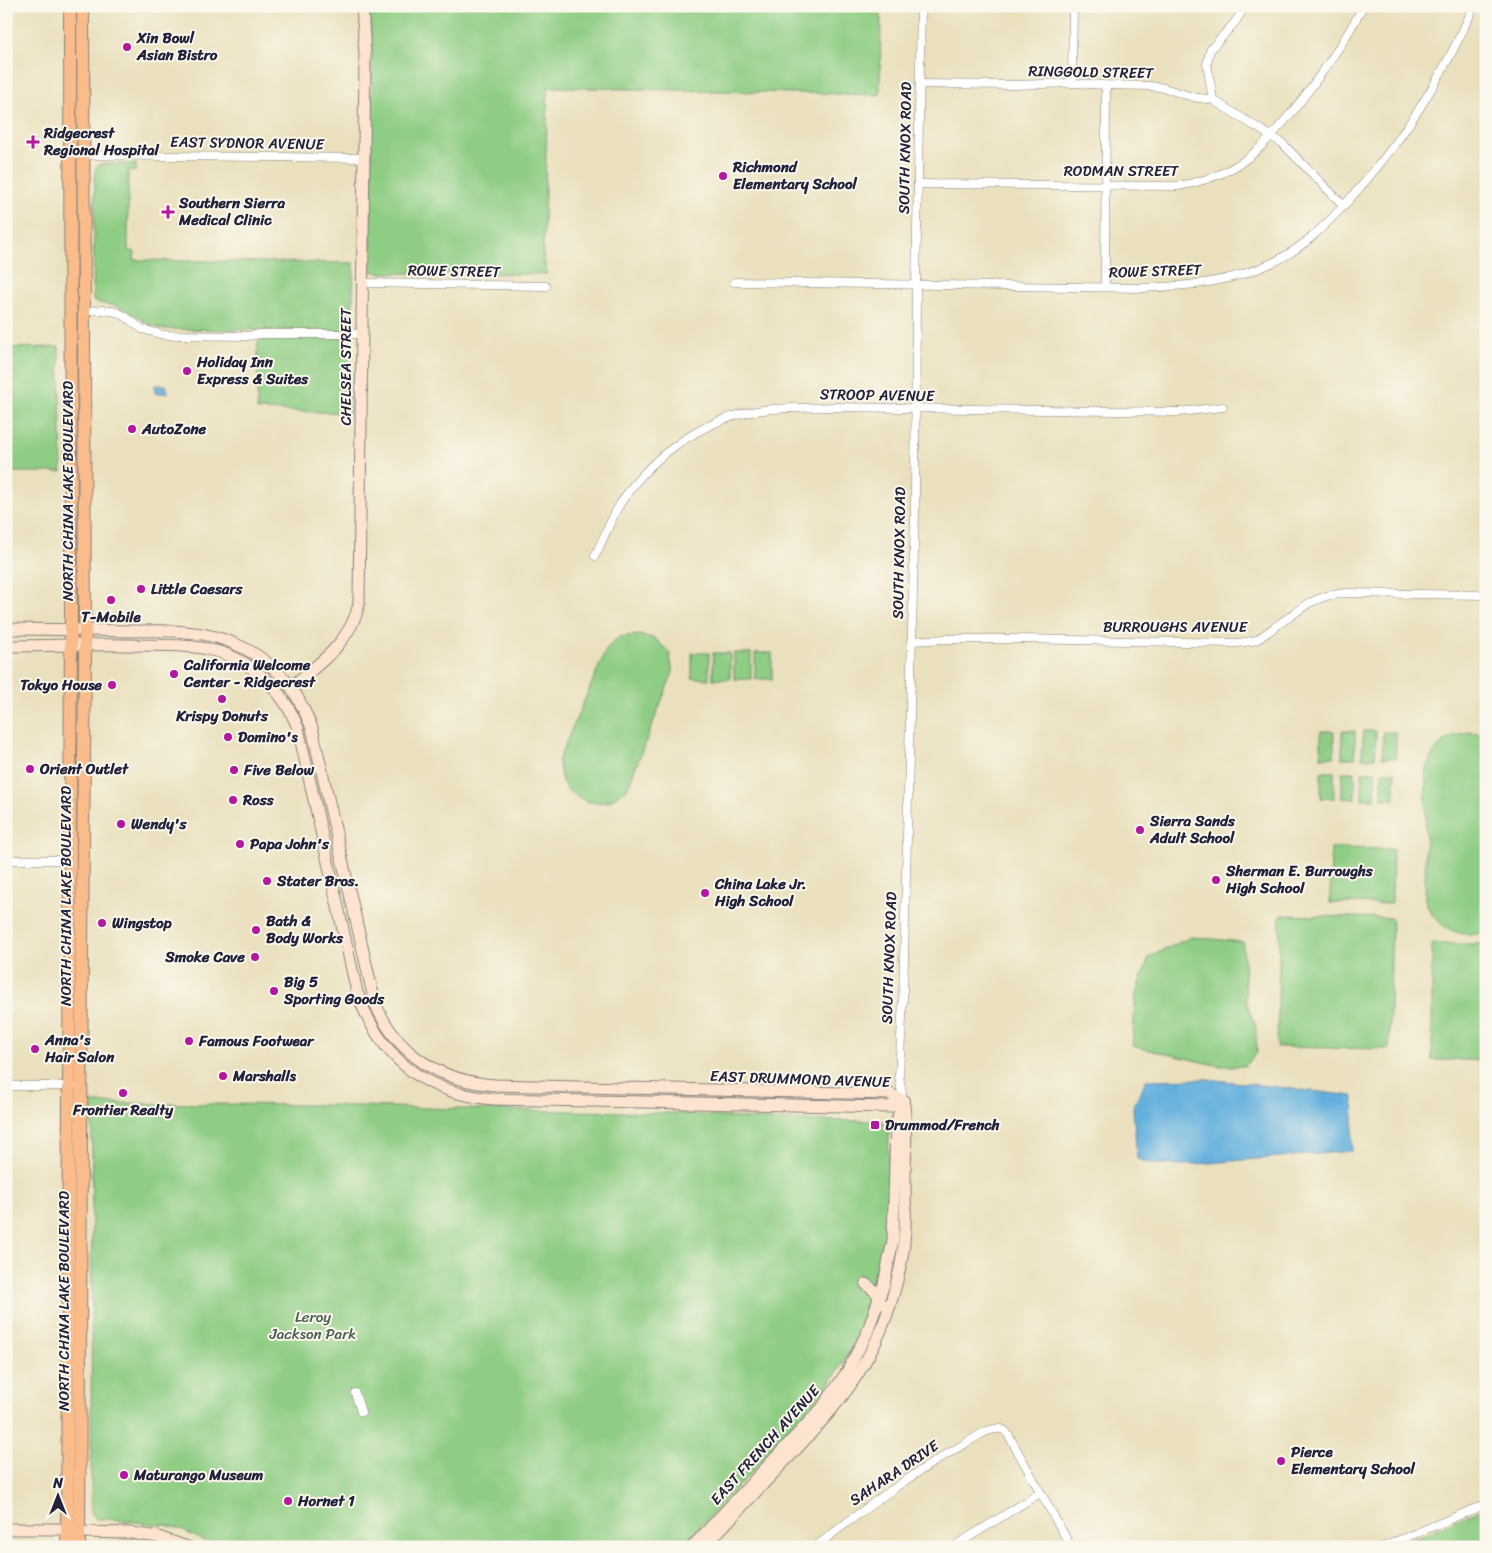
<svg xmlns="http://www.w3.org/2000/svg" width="1492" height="1553" font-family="Sriracha,sans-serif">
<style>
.green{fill:#8ecd83;stroke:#58785f}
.water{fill:#64b0dd;stroke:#43698c}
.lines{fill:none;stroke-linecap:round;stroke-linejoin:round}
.street-casing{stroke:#86817c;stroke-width:9}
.secondary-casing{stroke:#86817c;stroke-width:13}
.primary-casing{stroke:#86817c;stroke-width:14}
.street{stroke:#fff;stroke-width:8}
.secondary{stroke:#fde4d1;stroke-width:11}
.primary{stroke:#fabc8b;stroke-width:12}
.poi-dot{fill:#b5179e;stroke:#fbf7ec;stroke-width:2}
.labels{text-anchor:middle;stroke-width:4;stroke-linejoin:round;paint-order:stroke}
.poi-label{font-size:15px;font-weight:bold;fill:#22223b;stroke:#fbf7ec;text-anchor:start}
.street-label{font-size:15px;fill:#22223b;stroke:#fbf7ec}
.park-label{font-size:15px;fill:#485e54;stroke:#fbf7ec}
</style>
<rect width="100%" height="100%" fill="#fbf7ec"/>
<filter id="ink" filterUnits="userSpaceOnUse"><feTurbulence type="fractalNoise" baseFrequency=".02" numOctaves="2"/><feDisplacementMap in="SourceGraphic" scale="10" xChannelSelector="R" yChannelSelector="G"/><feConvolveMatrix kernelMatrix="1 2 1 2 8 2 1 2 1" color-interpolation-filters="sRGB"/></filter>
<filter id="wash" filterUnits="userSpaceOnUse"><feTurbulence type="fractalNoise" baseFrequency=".0096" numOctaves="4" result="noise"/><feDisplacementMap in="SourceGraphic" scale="20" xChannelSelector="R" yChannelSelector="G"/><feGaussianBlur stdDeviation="1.12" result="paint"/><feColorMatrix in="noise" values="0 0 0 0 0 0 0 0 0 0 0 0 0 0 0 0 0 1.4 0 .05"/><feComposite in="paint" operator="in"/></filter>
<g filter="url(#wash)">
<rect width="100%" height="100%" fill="#eae0bd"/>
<g class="green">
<path d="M369 6H881L880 95 548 87 543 254 547 274 378 273 372 271 371 266 372 56Z"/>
<path d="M99 164H136V171H128V250L135 252 134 260 354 263 352 327 345 331 162 329C146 325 135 313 120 307 111 304 100 305 93 300L95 170Z"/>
<path d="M267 336 344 338V344L348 346 350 350 349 413 257 410 258 342Z"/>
<path d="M59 347 62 472H6V348Z"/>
<path d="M637 635 654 638 669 652 673 672 627 789 608 802H587L569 791 562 782 558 761 607 648 619 637Z"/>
<path d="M692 653H709V679L692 678Z"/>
<rect x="713" y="653" width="17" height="26"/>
<rect x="734" y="653" width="17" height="26"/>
<rect x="755" y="653" width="17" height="26"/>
<rect x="1321" y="731" width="13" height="26"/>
<rect x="1342" y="731" width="13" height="27"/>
<path d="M1363 731H1376L1375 758H1362Z"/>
<path d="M1383 732H1396V758H1382Z"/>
<path d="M1471 732 1486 735V931C1467 940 1443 930 1432 914 1429 910 1427 904 1425 899L1426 772C1433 746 1445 736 1471 732Z"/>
<rect x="1321" y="772" width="13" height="26"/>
<path d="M1342 772H1355V799L1342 798Z"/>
<rect x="1362" y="772" width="13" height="27"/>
<rect x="1382" y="772" width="13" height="27"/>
<path d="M1331 848 1393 849 1392 904 1330 903Z"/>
<path d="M1280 915 1392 918 1389 1049 1277 1047Z"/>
<path d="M1191 937 1243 942 1246 1001 1256 1027 1257 1053 1245 1066H1220L1132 1046 1136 993 1149 957Z"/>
<rect x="1432" y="944" width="54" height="116"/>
<path d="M92 1103 326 1105 457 1109 675 1113 766 1120 883 1121 889 1129 887 1223 883 1258 879 1272 875 1275 865 1307 863 1309 866 1314 849 1353 828 1386 778 1444 694 1533 695 1535 684 1547H217L177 1528 162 1524 161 1525 111 1519H96L91 1513Z"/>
<path d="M1486 1507V1547H1395L1481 1509Z"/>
</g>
<g class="water">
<path d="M155 385H166L168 393H155Z"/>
<path d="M1207 1079 1354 1096 1352 1151 1185 1165 1154 1164 1137 1159 1133 1107 1146 1080Z"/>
</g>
</g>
<g filter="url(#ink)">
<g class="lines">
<g class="street-casing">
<g id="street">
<path d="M1072 83 1073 6"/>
<path d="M920 84 1014 85 1072 83 1106 85 1150 86 1164 88 1193 97 1213 100 1282 143 1344 206"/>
<path d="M1213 100 1207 64 1210 50 1236 21 1245 6"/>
<path d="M70 155 364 158"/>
<path d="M918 184 1178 186C1202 182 1223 175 1242 162 1262 149 1277 129 1293 111 1319 78 1344 44 1363 6"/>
<path d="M734 282 1141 288C1189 286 1230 283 1274 262 1303 248 1325 226 1347 202 1400 145 1443 77 1474 6"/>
<path d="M362 283 546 286"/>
<path d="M1105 287 1106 85"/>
<path d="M85 311 103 310 117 312 126 317 142 329 164 335 247 336 260 334H362"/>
<path d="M595 556C602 541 609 525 616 511 644 461 700 420 756 411 781 407 807 408 832 407L1179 412 1223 407"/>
<path d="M911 641 946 639H1016L1237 643 1253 641 1258 639 1309 603 1326 596 1345 593 1486 595"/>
<path d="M6 860H69"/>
<path d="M6 1086H72"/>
<path d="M903 1100 899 1076 903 999 915 511 916 286 921 6"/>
<path d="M355 1393 361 1412"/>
<path d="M815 1547C863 1510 912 1473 966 1443 975 1438 986 1429 997 1429 1002 1428 1006 1431 1009 1436L1071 1547"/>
<path d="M953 1547 1040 1493"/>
<path d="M1383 1547 1486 1504"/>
</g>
</g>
<g class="secondary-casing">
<g id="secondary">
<path d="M6 629C47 629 88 630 129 631 148 631 167 630 186 632 227 635 266 654 291 687 300 700 306 714 312 728L375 1003C397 1055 440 1081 495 1085L890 1094 903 1100"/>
<path d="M6 646C48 646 90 644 132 645 157 646 183 644 207 649 249 657 283 689 298 728L357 992C380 1058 424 1094 494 1099L889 1107 903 1100"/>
<path d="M291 687C319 664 351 642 359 604L365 55 362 6"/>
<path d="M866 1284 877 1293 881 1304"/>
<path d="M6 1529H67L80 1532 131 1533 158 1537 187 1547"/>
<path d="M692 1547 822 1408 847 1372 867 1333 884 1284 893 1240 896 1124 903 1100"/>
<path d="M704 1547C732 1517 759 1488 787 1459 816 1428 844 1399 865 1362 883 1332 894 1297 901 1263 907 1234 905 1209 905 1180 905 1155 907 1130 904 1105"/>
</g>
</g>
<g class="primary-casing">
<g id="primary">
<path d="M67 1547 71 617 70 6"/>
<path d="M79 1547 82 944 85 659 83 6"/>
</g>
</g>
<use href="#street" class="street"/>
<use href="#secondary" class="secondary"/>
<use href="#primary" class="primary"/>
</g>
</g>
<g class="poi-dot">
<circle cx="127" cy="47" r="5"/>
<path d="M30.5 134.5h5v5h5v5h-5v5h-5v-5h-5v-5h5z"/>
<circle cx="723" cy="176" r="5"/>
<path d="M165.5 204.5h5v5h5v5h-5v5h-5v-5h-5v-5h5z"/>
<circle cx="187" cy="371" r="5"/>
<circle cx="132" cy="429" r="5"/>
<circle cx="141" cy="589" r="5"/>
<circle cx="111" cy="600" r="5"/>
<circle cx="174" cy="674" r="5"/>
<circle cx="112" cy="685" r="5"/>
<circle cx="222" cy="699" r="5"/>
<circle cx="228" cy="737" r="5"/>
<circle cx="30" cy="769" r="5"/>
<circle cx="234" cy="770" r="5"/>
<circle cx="233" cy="800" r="5"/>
<circle cx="121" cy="824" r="5"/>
<circle cx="1140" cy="830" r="5"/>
<circle cx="240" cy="844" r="5"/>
<circle cx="1216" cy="880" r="5"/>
<circle cx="267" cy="881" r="5"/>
<circle cx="705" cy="893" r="5"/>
<circle cx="102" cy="923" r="5"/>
<circle cx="256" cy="930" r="5"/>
<circle cx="255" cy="957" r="5"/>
<circle cx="274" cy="991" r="5"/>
<circle cx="189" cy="1041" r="5"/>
<circle cx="35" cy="1049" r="5"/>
<circle cx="223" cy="1076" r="5"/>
<circle cx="123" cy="1093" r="5"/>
<rect x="870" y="1120" width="10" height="10" rx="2.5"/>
<circle cx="1281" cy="1461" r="5"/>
<circle cx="124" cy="1475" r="5"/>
<circle cx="288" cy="1501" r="5"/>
</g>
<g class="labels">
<g class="poi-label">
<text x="137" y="43">Xin Bowl<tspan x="137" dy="17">Asian Bistro</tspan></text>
<text x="44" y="138">Ridgecrest<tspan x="44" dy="17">Regional Hospital</tspan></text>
<text x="733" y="172">Richmond<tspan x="733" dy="17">Elementary School</tspan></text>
<text x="179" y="208">Southern Sierra<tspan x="179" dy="17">Medical Clinic</tspan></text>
<text x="197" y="367">Holiday Inn<tspan x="197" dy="17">Express &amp; Suites</tspan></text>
<text x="142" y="434">AutoZone</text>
<text x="151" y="594">Little Caesars</text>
<text x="111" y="622" text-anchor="middle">T-Mobile</text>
<text x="184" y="670">California Welcome<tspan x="184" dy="17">Center - Ridgecrest</tspan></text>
<text x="102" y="690" text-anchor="end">Tokyo House</text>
<text x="222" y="721" text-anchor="middle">Krispy Donuts</text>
<text x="238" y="742">Domino's</text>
<text x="40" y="774">Orient Outlet</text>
<text x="244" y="775">Five Below</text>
<text x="243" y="805">Ross</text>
<text x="1150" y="826">Sierra Sands<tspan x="1150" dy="17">Adult School</tspan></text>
<text x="131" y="829">Wendy's</text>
<text x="250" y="849">Papa John's</text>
<text x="1226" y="876">Sherman E. Burroughs<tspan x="1226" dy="17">High School</tspan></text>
<text x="277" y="886">Stater Bros.</text>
<text x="715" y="889">China Lake Jr.<tspan x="715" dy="17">High School</tspan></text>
<text x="266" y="926">Bath &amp;<tspan x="266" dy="17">Body Works</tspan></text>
<text x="112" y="928">Wingstop</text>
<text x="245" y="962" text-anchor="end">Smoke Cave</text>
<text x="284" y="987">Big 5<tspan x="284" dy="17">Sporting Goods</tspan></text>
<text x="45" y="1045">Anna's<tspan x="45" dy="17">Hair Salon</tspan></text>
<text x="199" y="1046">Famous Footwear</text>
<text x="233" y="1081">Marshalls</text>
<text x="123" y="1115" text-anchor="middle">Frontier Realty</text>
<text x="885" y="1130">Drummod/French</text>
<text x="1291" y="1457">Pierce<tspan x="1291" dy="17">Elementary School</tspan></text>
<text x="134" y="1480">Maturango Museum</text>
<text x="298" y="1506">Hornet 1</text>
</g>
<g class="street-label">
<text transform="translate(1091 72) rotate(1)" y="5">RINGGOLD STREET</text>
<text transform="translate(247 143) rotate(1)" y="5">EAST SYDNOR AVENUE</text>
<text transform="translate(905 148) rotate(-89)" y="5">SOUTH KNOX ROAD</text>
<text x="1121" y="176">RODMAN STREET</text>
<text transform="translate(454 271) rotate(1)" y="5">ROWE STREET</text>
<text transform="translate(1155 271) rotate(-2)" y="5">ROWE STREET</text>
<text transform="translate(346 367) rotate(-90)" y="5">CHELSEA STREET</text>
<text transform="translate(877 395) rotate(1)" y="5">STROOP AVENUE</text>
<text transform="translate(68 491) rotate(-90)" y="5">NORTH CHINA LAKE BOULEVARD</text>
<text transform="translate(899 553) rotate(-89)" y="5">SOUTH KNOX ROAD</text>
<text x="1175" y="632">BURROUGHS AVENUE</text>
<text transform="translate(66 896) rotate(-90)" y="5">NORTH CHINA LAKE BOULEVARD</text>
<text transform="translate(889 958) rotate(-88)" y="5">SOUTH KNOX ROAD</text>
<text transform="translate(800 1079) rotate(2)" y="5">EAST DRUMMOND AVENUE</text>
<text transform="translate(64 1301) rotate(-90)" y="5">NORTH CHINA LAKE BOULEVARD</text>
<text transform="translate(765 1445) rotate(-48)" y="5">EAST FRENCH AVENUE</text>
<text transform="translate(894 1473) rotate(-34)" y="5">SAHARA DRIVE</text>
</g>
<g class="park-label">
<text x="313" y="1322">Leroy<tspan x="313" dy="17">Jackson Park</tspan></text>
</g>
</g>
<rect width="1492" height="1553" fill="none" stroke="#fbf7ec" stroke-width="25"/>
<g transform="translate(58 1496)" stroke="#fbf7ec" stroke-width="4" paint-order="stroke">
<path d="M0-4L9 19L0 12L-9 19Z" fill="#22223b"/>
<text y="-8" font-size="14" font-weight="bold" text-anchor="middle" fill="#22223b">N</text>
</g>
</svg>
